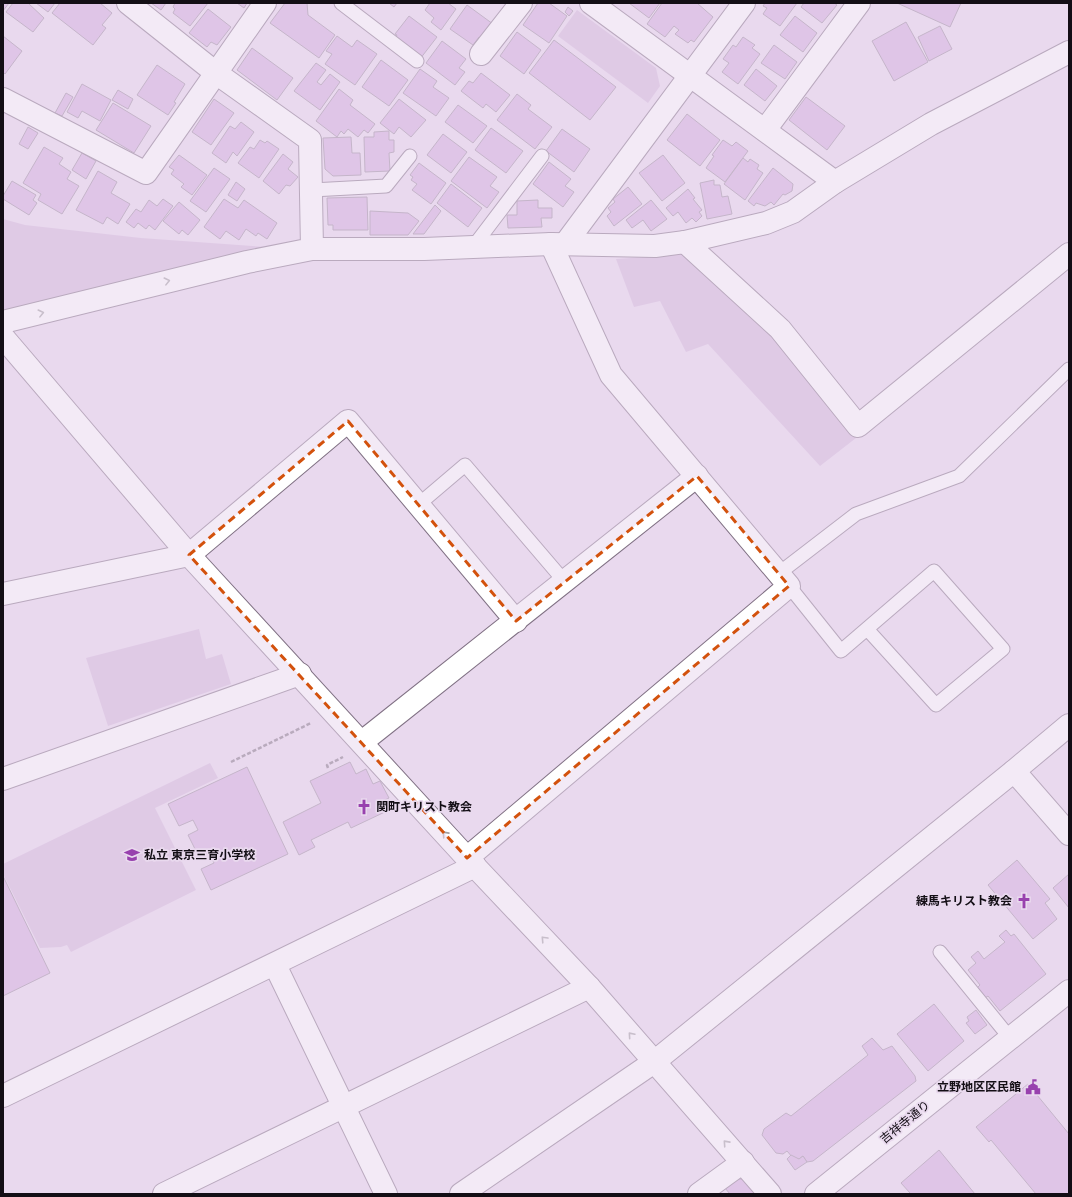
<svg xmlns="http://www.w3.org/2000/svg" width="1072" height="1197" font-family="Mulish,'Noto Sans JP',sans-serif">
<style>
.green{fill:#d3b9da}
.building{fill:#d3adde;stroke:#998a9d}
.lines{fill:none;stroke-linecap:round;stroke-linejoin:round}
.service-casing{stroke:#807184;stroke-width:15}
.minor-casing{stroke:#807184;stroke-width:24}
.tertiary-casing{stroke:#807184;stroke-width:24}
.secondary-casing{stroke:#807184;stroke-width:24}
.path{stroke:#7e7381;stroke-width:2.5;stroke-dasharray:4 2;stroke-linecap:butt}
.service{stroke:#fff;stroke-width:13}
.minor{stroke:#fff;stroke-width:22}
.tertiary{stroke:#fff;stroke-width:22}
.secondary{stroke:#fff;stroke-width:22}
.oneway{stroke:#a19fa1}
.marked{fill:none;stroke:#d3520d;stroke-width:3;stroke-dasharray:8 5;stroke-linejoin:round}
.labels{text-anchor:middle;stroke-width:3.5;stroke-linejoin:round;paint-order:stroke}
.poi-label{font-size:12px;font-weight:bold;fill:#130e15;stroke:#e9d9ee;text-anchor:start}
.street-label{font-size:12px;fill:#130e15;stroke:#e9d9ee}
</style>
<rect width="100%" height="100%" fill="#e9d9ee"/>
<g class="green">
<path d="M577 10 656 68 660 86 648 103 558 36Z"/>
<path d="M3 219 25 225 141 238 266 247 3 312Z"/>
<path d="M689 254 774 335 856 438 820 466 708 344 686 352 660 301 634 307 616 259Z"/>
<path d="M199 629 206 659 222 654 231 684 108 726 86 658Z"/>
<path d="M210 763 218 778 155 808 196 890 71 952 67 945 61 947 40 948 3 874V864Z"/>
</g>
<g class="building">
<path d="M3 3H9L3 11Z"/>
<path d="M13 3H28L44 18 33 32 6 12Z"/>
<path d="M36 3H55L48 12Z"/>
<path d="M60 3H100L112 13 102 25 106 28 93 45 52 13Z"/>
<path d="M151 3H166L161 10Z"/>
<path d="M175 3H208L190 26 173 13 175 9 173 7Z"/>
<path d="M237 3H247L244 8Z"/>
<path d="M285 3H307L308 15 335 35 319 58 270 23Z"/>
<path d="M389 3H397L394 7Z"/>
<path d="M430 3H448L456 9 441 30 431 22 434 18 425 10Z"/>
<path d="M538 3H549L567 16 549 43 523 25Z"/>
<path d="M629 3H660L649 18Z"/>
<path d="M662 3H697L713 17 694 42 691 40 688 43 675 34 679 30 674 26 665 37 647 24Z"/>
<path d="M765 3H797L780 26 763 14 767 8 763 6Z"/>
<path d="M804 3H834L837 5 822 23 801 7Z"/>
<path d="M897 3H961L950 27Z"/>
<path d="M467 5 493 24 482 39 479 37 473 45 450 29Z"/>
<path d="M568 7 573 11 569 16 565 12Z"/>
<path d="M208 9 231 27 217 45 211 42 207 47 189 33Z"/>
<path d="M409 16 437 37 420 59 394 40 397 35 395 34Z"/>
<path d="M795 16 817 33 803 52 780 35Z"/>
<path d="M906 22 928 62 894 81 872 41Z"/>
<path d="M940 26 952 49 929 61 918 37Z"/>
<path d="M517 32 541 50 524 74 500 56Z"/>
<path d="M3 36 22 51 5 74 3 72Z"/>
<path d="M337 36 352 47 357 40 377 54 355 85 325 64 332 54 326 51Z"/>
<path d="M743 37 755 45 752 48 760 54 738 84 722 72 729 63 723 59 733 45 736 47Z"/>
<path d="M554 40 616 87 590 120 529 73Z"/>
<path d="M442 41 466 59 459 68 465 72 455 85 426 63Z"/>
<path d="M774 45 797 62 785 79 761 63Z"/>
<path d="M252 48 293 78 277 100 237 70Z"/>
<path d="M381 60 408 80 389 106 362 87Z"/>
<path d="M316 63 326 70 317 82 321 85 330 74 340 82 320 110 294 91Z"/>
<path d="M157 65 185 84 174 102 176 103 168 115 137 95Z"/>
<path d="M420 69 437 81 433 87 449 98 436 116 403 93Z"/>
<path d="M756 69 777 86 765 101 744 85Z"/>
<path d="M481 73 510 95 496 112 486 104 483 108 461 91 469 81 473 83Z"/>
<path d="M82 84 111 100 100 121 82 111 78 118 67 112Z"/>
<path d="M339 89 353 100 350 105 375 124 368 133 364 130 358 137 348 129 344 134 341 131 337 137 316 121Z"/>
<path d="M118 90 133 99 128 109 112 100Z"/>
<path d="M66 93 73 97 62 116 55 113Z"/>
<path d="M517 94 531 105 528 109 552 127 535 149 497 120Z"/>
<path d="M806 97 845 126 827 150 789 120Z"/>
<path d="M214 99 234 113 211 145 192 132Z"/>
<path d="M399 99 426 120 411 137 399 127 394 134 380 123Z"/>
<path d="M113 103 151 126 134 153 96 130Z"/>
<path d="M458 105 487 126 473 143 445 122Z"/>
<path d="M687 114 720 140 700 166 667 140Z"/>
<path d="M241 122 254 132 237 156 233 152 226 163 212 153 230 126 235 129Z"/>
<path d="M28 127 38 133 28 149 19 144Z"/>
<path d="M491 128 523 151 506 173 475 150Z"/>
<path d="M562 129 590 149 574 172 546 151Z"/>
<path d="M389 131V140H394V152L389 153 390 171 365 172 364 137H374V132Z"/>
<path d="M443 134 467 152 451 173 427 155Z"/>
<path d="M351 137 352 153H360L361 175 333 176 325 169 323 138Z"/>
<path d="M260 140 265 143 267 141 279 149 259 178 238 163 250 147 254 149Z"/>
<path d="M723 140 732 146 736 142 748 151 725 182 706 168 714 156 712 155Z"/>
<path d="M44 147 63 158 59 164 71 172 67 179 79 186 62 214 38 200 41 194 23 183Z"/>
<path d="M82 153 96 161 86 179 72 170Z"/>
<path d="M283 154 293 162 288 169 298 177 290 186 286 185 279 194 263 181Z"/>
<path d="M179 155 207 175 192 195 181 187 184 184 171 174 174 170 169 167Z"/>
<path d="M663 155 685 183 662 201 639 173Z"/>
<path d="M469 157 497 177 490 186 499 192 487 208 451 181Z"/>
<path d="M743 158 748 162 750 159 759 165 757 169 763 173 745 200 724 184Z"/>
<path d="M549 162 571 179 565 186 574 192 563 207 533 184Z"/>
<path d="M419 163 446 183 431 204 412 190 417 184 411 180 413 177 410 175Z"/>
<path d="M214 168 230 179 206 212 190 201Z"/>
<path d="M773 168 793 184 792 191 785 195 783 194 774 205 771 202 765 206 756 203 754 206 748 201Z"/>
<path d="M98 171 117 182 111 193 130 204 118 224 107 217 103 224 76 210Z"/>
<path d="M714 180V185H720L722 197 728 196 732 214 707 219 700 183Z"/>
<path d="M12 181 36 195 33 200 37 203 29 215 3 199V196Z"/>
<path d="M236 182 245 189 237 201 228 195Z"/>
<path d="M451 184 482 208 468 227 437 203Z"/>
<path d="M628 187 642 204 614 226 607 216 611 212 608 208 615 202 613 199Z"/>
<path d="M688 189 695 198 693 199 702 210 699 212 702 216 696 222 692 218 686 223 678 212 673 216 666 208Z"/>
<path d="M367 197 368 230H333V225H328L327 198Z"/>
<path d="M163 199 173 206 155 230 149 225 146 229 138 223 134 228 126 222 136 209 141 212 149 200 157 206Z"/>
<path d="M224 199 238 208 244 200 277 223 267 239 258 233 256 236 246 229 239 240 226 231 220 239 204 227Z"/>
<path d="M538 200V208H552V218H541L542 227 508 228 507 215H517V201Z"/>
<path d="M651 200 667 219 651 231 643 220 632 228 626 220Z"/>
<path d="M179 202 200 220 188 235 182 230 179 234 163 221Z"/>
<path d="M435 205 441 211 424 234H413Z"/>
<path d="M370 211 408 213 419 221 408 235H370Z"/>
<path d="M350 762 356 774 366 769 373 784 380 781 389 798 383 801 387 811 351 828 348 822 311 840 315 847 299 855 283 822 321 803 310 781Z"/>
<path d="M247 767 288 854 211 890 201 869 214 863 209 852 199 857 188 835 198 830 193 820 179 826 168 804Z"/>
<path d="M1017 860 1050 899 1045 903 1057 919 1033 939 988 885Z"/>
<path d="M1069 874V908L1053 888Z"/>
<path d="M3 876 50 973 3 996Z"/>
<path d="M1006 930 1011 936 1014 934 1046 974 1000 1011 988 996 985 998 977 988 980 985 968 970 976 963 971 957 978 951 984 959 1005 942 999 936Z"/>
<path d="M934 1004 964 1041 928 1071 897 1034Z"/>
<path d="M976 1010 987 1025 975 1034 966 1023 969 1021 967 1017Z"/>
<path d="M872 1038 883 1050 892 1046 915 1076 916 1081 813 1161 807 1162 803 1156 799 1159 793 1158 787 1151 783 1154 776 1153 762 1135 764 1129 786 1113 791 1116 868 1055 862 1046Z"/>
<path d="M1028 1084 1069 1134V1194H1036L991 1140 989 1142 976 1127Z"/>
<path d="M939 1150 975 1194H909L910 1193 901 1183Z"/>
<path d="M791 1155 799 1159 803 1156 807 1162 795 1170 787 1159Z"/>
<path d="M735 1179H744L756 1194H730L725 1188Z"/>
</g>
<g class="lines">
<g class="service-casing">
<g id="service">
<path d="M341 3 417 61"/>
<path d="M312 190 386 186 410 156"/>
<path d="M473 247 542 156"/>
<path d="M418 505 465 465 565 582"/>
<path d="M778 574 856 514 959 476 1069 369"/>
<path d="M789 586 841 651 934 571 1003 649 936 705 867 629"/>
<path d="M940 952 1010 1038"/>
</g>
</g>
<g class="minor-casing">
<g id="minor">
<path d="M481 54 521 3"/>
<path d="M3 99 146 173 265 3"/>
<path d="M765 130 859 3"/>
<path d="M685 242 780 329 858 426 1069 254"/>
<path d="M3 322 247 262 312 249 310 140 216 73 128 3"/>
<path d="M3 337 189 555 467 858 589 987 770 1194"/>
<path d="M3 594 189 555 348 421 516 621"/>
<path d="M362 742 697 476"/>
<path d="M1014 771 1069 834"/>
<path d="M3 779 300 674"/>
<path d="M467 858 789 586 611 375 551 244"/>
<path d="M275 965 386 1194"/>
<path d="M3 1096 475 866"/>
<path d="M164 1194 589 987"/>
<path d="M461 1194 654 1062 1014 771 1069 725"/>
<path d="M699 1194 743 1162"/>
</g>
</g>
<g class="tertiary-casing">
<g id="tertiary">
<path d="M591 3 835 182"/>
<path d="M565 244 744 3"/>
<path d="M312 249H424L551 244 655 246 685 242 766 223 793 212 835 182 931 124 1069 52"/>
</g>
</g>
<g class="secondary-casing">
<path id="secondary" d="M816 1194 1069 991"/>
</g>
<g class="path">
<path d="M231 762 311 723"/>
<path d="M328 768 327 765 343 757"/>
</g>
<use href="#service" class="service"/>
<use href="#minor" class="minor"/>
<use href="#tertiary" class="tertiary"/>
<use href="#secondary" class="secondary"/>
</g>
<defs><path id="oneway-chevron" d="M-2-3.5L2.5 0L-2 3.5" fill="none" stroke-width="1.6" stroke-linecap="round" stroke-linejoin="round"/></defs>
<g class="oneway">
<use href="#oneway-chevron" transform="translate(167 281) rotate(-14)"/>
<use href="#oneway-chevron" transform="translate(41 313) rotate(-14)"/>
<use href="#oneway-chevron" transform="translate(445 834) rotate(-132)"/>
<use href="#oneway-chevron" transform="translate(544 939) rotate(-133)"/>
<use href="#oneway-chevron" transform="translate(631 1035) rotate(-131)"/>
<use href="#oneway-chevron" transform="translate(726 1143) rotate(-132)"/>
</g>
<path d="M0 0H1072V1197H0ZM348 421 516 621 697 476 789 586 467 858 189 555Z" fill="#e9d9ee" fill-opacity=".55" fill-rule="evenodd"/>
<path class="marked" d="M348 421 516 621 697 476 789 586 467 858 189 555Z"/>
<defs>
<g id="church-bare" transform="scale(1.2)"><path d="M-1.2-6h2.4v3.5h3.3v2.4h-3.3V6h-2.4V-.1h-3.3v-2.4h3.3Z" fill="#9841ae" stroke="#e9d9ee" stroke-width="2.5" paint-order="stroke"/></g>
<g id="school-bare" transform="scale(1.2)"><path d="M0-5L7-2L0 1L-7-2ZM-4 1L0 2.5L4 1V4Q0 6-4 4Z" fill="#9841ae" stroke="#e9d9ee" stroke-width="2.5" paint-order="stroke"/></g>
<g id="civic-bare" transform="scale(1.2)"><path d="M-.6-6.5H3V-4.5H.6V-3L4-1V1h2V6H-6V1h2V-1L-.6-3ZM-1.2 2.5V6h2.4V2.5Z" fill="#9841ae" stroke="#e9d9ee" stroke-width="2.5" paint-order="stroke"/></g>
</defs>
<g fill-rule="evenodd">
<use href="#church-bare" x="364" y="807"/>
<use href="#school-bare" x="132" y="855"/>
<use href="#church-bare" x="1024" y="901"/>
<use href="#civic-bare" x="1033" y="1087"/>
</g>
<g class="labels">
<g class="poi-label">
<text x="376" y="811">関町キリスト教会</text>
<text x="144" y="859">私立 東京三育小学校</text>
<text x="1012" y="905" text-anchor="end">練馬キリスト教会</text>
<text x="1021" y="1091" text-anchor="end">立野地区区民館</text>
</g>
<g class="street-label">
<text transform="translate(905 1122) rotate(-39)" y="4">吉祥寺通り</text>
</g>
</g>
<rect width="1072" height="1197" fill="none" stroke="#130e15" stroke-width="8"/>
</svg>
